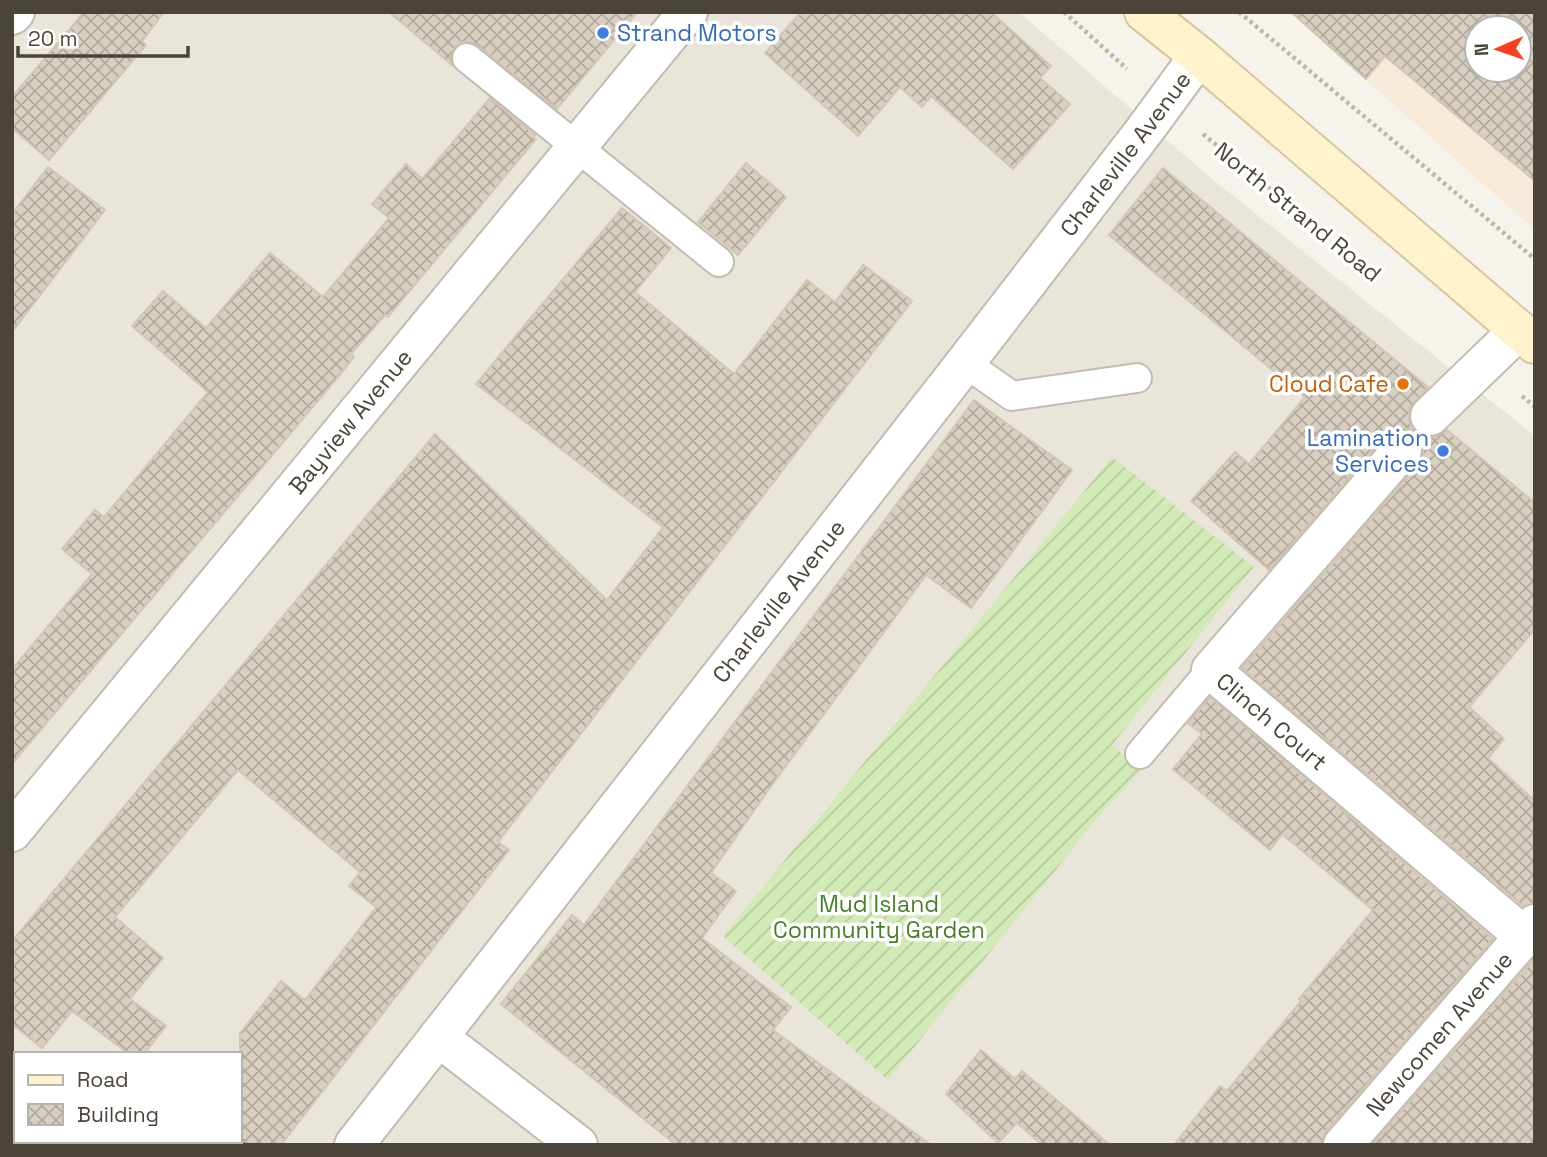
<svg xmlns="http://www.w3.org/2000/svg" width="1547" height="1157" font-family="'Space Grotesk',sans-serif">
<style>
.residential{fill:#eae5da;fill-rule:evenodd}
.commercial{fill:#f7ead8;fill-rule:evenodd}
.garden{fill:url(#garden-furrows)}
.building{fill:url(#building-cross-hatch);stroke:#d3c7b4;stroke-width:2;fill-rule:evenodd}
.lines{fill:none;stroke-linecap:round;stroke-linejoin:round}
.service-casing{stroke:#c2bbae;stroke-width:32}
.minor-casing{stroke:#c2bbae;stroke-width:42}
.secondary-casing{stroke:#d6c79b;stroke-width:42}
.path{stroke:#c4b79f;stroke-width:4.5;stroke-dasharray:3.5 3.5;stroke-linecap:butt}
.service{stroke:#fff;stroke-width:28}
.minor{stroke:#fff;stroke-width:38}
.secondary{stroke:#fff3cd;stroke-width:38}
.shop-dot{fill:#3f7fe0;stroke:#fff;stroke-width:2.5}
.food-dot{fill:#e8710a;stroke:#fff;stroke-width:2.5}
.labels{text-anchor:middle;stroke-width:7;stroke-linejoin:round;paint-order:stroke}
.shop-label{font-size:23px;fill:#366cbe;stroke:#fff;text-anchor:start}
.street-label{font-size:23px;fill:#4b4439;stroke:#fff}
.food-label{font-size:23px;fill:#c56008;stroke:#fff;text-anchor:end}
.park-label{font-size:23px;fill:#4a7f2a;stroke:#fff}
</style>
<defs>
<pattern id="garden-furrows" width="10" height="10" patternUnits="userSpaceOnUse" patternTransform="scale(1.75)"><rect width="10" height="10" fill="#d2eab5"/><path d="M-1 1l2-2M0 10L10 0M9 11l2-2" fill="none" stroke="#b6ca9c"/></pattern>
<pattern id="building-cross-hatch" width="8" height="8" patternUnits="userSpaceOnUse" patternTransform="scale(1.75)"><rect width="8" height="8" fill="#d8cfc1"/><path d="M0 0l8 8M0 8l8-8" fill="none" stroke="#b1aa9e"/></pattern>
</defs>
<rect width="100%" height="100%" fill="#f6f3ec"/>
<path class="residential" d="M12 12H1019L1206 174 1535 436V1145H12ZM16 1054H240V1141H16Z"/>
<path class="commercial" d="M1408 12H1535V230L1356 71ZM1477 28H1519V70H1477Z"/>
<path class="garden" d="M1112 457 1254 567 1112 745 1141 771 1102 812 888 1080 723 936Z"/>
<g class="building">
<path d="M84 12H164L142 41 146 45 49 160 12 128V97Z"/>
<path d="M389 12H637L557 109 477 45 470 42H462L455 47 451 56 452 65Z"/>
<path d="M801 12H991L1051 66 1040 78 1070 104 1013 169 931 96 922 107 900 87 858 136 765 53Z"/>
<path d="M1291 12H1535V181L1385 56 1366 79ZM1477 28H1519V70H1477Z"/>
<path d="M490 98 535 135 533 137 536 139 388 317 385 315 351 354 354 357 338 377 12 764V669L92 574 62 549 95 510 104 517 208 392 132 326 163 291 206 328 270 253 323 297 389 218 372 204 406 164 422 179Z"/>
<path d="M746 163 786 197 738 255 698 222Z"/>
<path d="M48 167 105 210 12 332V214Z"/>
<path d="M1163 168 1428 387 1409 409V421L1415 432 1423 437H1435L1447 430 1535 503V629L1469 707 1504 739 1488 758 1535 801V903L1523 906 1242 668 1419 464 1423 455V444L1417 434 1407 429H1396L1386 435 1269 570 1191 501 1235 452 1249 464 1305 397 1109 235Z"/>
<path d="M622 208 671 248 635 292 734 374 807 280 835 302 863 265 912 301 498 842 509 850 281 1145H240V1033L281 981 305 1000 376 907 349 886 360 872 238 770 115 917 163 958 130 999 166 1026 144 1054H129L72 1011 42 1048 12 1024V941L435 434 607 600 663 527 476 384Z"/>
<path d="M974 400 1072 470 971 608 926 575 769 789 711 873 736 891 702 938 791 1007 773 1030 931 1145H676L501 1004 572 915 584 925Z"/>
<path d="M1210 697 1493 939 1326 1131 1322 1145H1174L1220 1086 1227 1091 1301 1001 1299 999 1373 910 1282 834 1270 850 1173 769 1202 734 1188 723Z"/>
<path d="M1535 958V1145H1372Z"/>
<path d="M981 1050 1015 1079 1022 1071 1110 1145H1042L1017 1123 998 1143 946 1094Z"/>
</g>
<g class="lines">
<g class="service-casing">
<g id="service">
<path d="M467 58 719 262"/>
<path d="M965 363 1012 396 1137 378"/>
<path d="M1140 754 1211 670"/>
</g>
</g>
<g class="minor-casing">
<g id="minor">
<path d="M12 15 15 12"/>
<path d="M1430 416 1519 330"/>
<path id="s1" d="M1402 450 1211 670 1524 936"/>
<path id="s2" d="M12 832 688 12"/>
<path d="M438 1037 578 1145"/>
<path id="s3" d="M354 1145 965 363 1144 131 1199 56"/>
<path id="s4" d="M1343 1145 1535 924"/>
</g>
</g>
<g class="secondary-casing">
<path id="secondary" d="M1144 12 1199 56 1535 344"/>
</g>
<g class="path">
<path d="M1064 12 1127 69"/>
<path d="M1239 12 1535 259"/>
<path d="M1203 134 1326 235"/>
<path d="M1522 396 1535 407"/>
</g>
<use href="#service" class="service"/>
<use href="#minor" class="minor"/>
<use href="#secondary" class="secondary"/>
</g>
<g class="shop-dot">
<circle cx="603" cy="33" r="7"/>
<circle cx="1443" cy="451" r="7"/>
</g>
<circle class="food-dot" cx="1403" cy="384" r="7"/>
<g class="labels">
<g class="shop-label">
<text x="617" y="41">Strand Motors</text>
<text x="1429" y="446" text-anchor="end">Lamination<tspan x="1429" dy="26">Services</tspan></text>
</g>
<g class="street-label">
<text dy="8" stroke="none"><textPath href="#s3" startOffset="1256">Charleville Avenue</textPath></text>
<text transform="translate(1298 212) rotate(39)" y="8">North Strand Road</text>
<text dy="8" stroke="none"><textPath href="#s2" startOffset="532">Bayview Avenue</textPath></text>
<text dy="8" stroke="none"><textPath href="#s3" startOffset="690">Charleville Avenue</textPath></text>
<text dy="8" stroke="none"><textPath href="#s1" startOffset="371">Clinch Court</textPath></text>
<text dy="8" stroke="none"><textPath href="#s4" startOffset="147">Newcomen Avenue</textPath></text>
</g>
<g class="food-label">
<text x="1389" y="392">Cloud Cafe</text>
</g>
<g class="park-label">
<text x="879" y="912">Mud Island<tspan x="879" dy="26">Community Garden</tspan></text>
</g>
</g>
<rect width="1547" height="1157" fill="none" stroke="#4b4439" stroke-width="28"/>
<rect x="14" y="1052" width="228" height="91" fill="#ffffff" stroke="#b7b4b0" stroke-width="2"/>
<rect x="28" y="1075" width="35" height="10" fill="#fff3cd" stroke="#b7b4b0" stroke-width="2"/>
<text x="77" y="1087" font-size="21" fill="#4b4439">Road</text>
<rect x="28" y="1104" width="35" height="21" fill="url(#building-cross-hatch)" stroke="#b7b4b0" stroke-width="2"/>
<text x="77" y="1122" font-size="21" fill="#4b4439">Building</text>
<g transform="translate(1498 49) rotate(268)"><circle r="33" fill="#ffffff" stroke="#b7b4b0" stroke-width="2"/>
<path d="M0-5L12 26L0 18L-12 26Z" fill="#fc3f1d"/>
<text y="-10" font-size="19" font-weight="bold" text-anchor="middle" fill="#4b4439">N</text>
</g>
<path d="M18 46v10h170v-10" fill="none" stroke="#4b4439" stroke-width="3.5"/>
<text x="28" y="46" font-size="21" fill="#4b4439" stroke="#ffffff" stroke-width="5" paint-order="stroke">20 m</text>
</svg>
